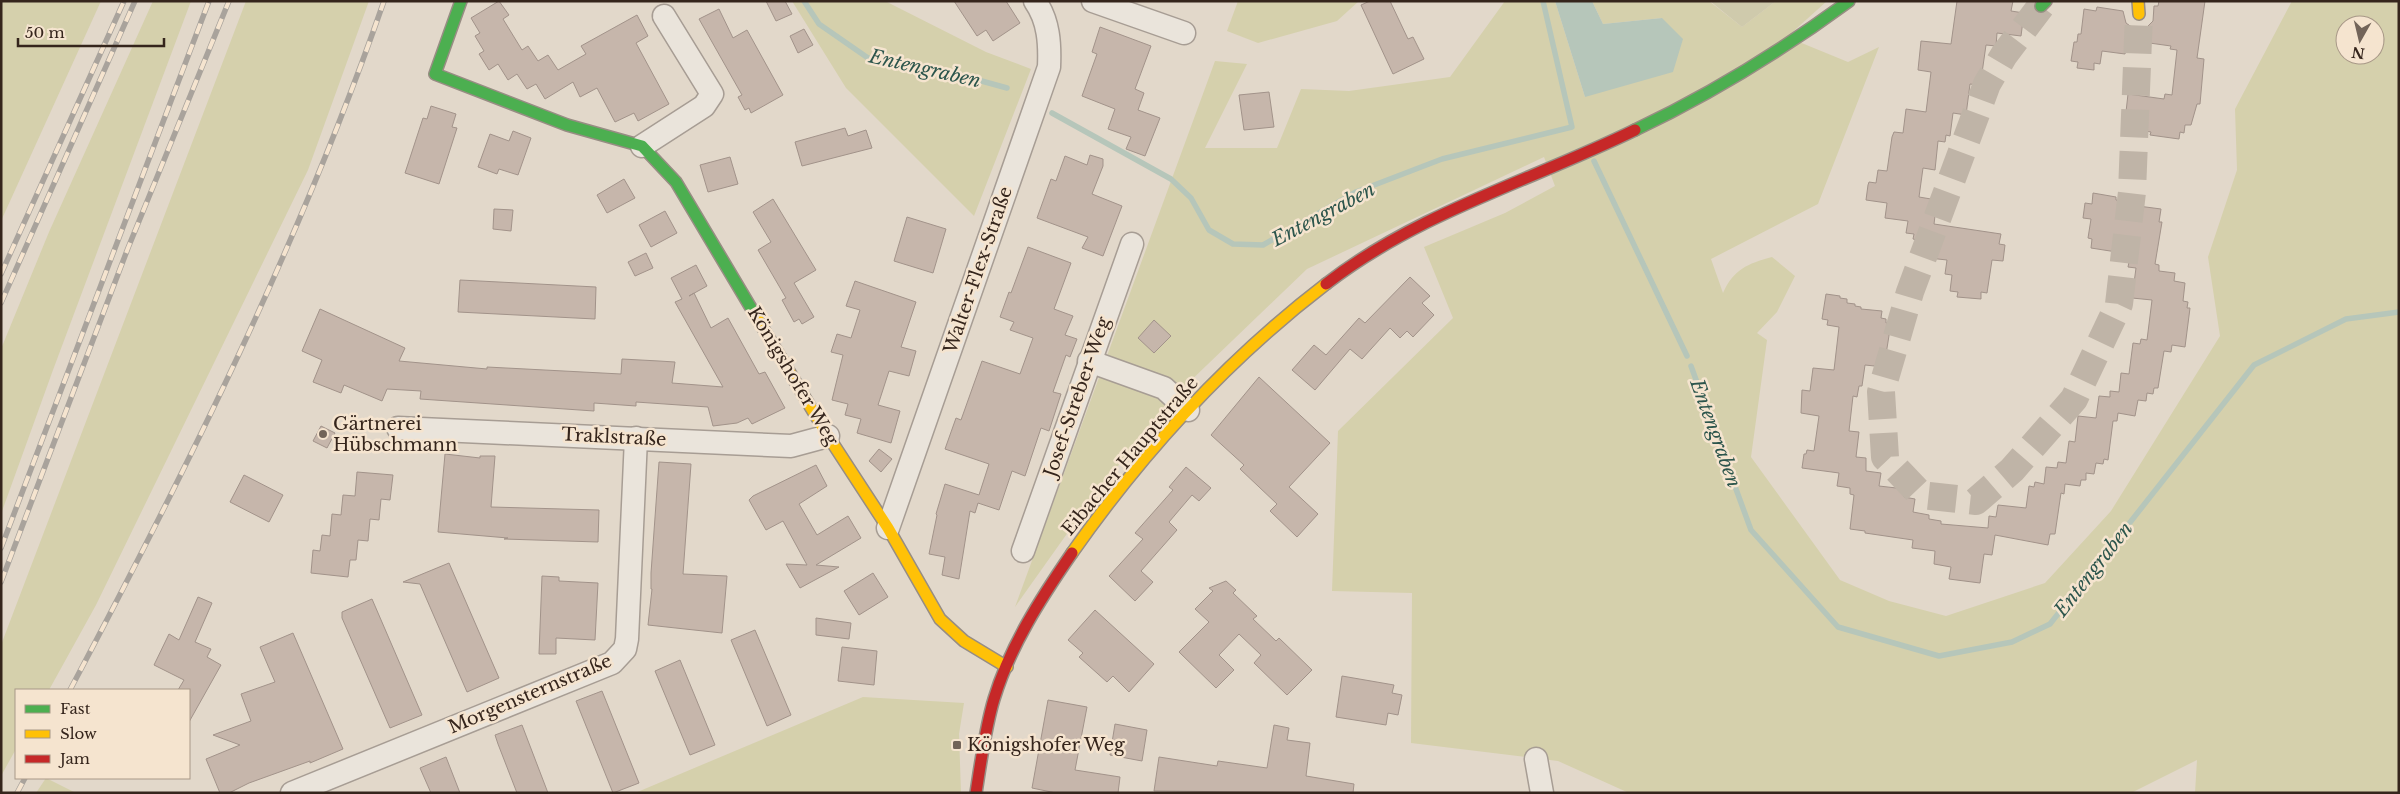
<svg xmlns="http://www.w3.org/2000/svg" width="2400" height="794" font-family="'Libre Baskerville',serif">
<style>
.green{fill:#d5d0ac;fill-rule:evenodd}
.cemetery{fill:#cfcaac}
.water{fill:#b6c6ba}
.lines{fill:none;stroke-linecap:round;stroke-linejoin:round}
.stream{stroke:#b6c6ba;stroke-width:5.5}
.building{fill:#c6b6ab;stroke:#a2938a}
.secondary-tunnel{stroke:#bfb4a7;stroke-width:28;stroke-dasharray:28 14;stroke-linecap:butt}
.street-casing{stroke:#a79d94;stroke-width:25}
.fast-casing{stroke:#978d83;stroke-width:14}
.slow-casing{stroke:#978d83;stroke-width:14}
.jam-casing{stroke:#978d83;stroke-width:14}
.street{stroke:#eae4db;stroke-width:22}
.fast{stroke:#4caf50;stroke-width:11}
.slow{stroke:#ffc107;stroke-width:11}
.jam{stroke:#c62828;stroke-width:11}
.rail-casing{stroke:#a9a39c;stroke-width:5.5}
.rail{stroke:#f5e4cf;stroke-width:4;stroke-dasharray:11;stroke-linecap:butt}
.poi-dot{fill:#726459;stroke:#f5e4cf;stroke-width:2}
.labels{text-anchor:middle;stroke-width:5;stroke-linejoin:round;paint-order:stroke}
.street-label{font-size:18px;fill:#35251c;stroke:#f5e4cf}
.poi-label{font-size:18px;fill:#35251c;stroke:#f5e4cf;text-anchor:start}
.water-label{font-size:19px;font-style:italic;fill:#2c554c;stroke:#f5e4cf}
</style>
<rect width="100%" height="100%" fill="#e2d8ca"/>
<g class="green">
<path d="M1 1H101L1 221Z"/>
<path d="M153 1H191L53 370 1 514V349L49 232Z"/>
<path d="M246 1H369L308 170 96 605 49 690H16V749L1 776V645Z"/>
<path d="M792 1H885L986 52 1031 69 974 216 846 88Z"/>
<path d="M1238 1H1359L1337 21 1258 43 1227 31Z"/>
<path d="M1505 1H1555L1585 97 1662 18 1603 24 1592 1H1709L1742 27 1776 1H1827L1787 37 1848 62 1879 47 1818 204 1711 259 1723 293C1734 269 1747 264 1772 257L1795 276 1777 312 1757 333 1767 340 1751 457 1840 580 1889 601 1946 616 2045 583 2111 511 2220 336 2208 257 2237 170 2235 109 2292 1H2399V793H2195L2197 760 2131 793H1629L1558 761 1411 743 1412 593 1332 591 1338 431 1453 318 1424 247 1505 213 1555 186 1544 157 1307 269 1181 390 1098 490 1015 607 1215 61 1247 64 1205 148H1277L1301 89 1349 91 1450 77ZM2345 25H2375V55H2345Z"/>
<path d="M863 697 964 703 959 734 961 793H635Z"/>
<path d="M46 778 76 793H36Z"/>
</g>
<path class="cemetery" d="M1710 1H1776L1742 27Z"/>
<path class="water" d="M1555 1H1592L1603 24 1662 18 1683 39 1673 72 1585 97Z"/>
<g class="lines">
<g class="stream">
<path d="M804 1 819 24 868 58 909 67 949 72 1007 88"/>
<path d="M1052 113 1171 179 1191 198 1209 230 1233 244 1263 245 1356 192 1442 159 1572 127 1543 1"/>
<path d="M1594 161 1687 356"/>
<path d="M1691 366 1751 530 1838 627 1939 656 2012 642 2050 624 2254 365 2346 319 2399 312"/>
</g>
</g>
<g class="building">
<path d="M499 1 509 15 503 19 522 50 528 46 538 61 548 55 558 70 586 54 581 46 637 15 648 36 636 43 669 104 638 121 634 113 615 122 597 88 580 97 573 82 545 99 536 84 527 89 517 74 508 80 498 64 489 70 479 54 484 51 475 36 480 33 471 18Z"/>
<path d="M766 1H785L792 14 776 21Z"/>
<path d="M954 1H1006L1020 23 993 41 986 30 977 36Z"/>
<path d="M1370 1H1390L1408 39 1413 37 1424 59 1393 74 1361 5Z"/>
<path d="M1957 1H2013L2011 11 2024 13 2021 36 1997 33 1996 46 1986 45 1981 80H1979L1978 85 1970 84 1966 115 1953 113 1950 136 1946 135 1945 142 1938 141 1935 170 1923 168 1919 197 1937 200 1934 224 2001 234 1999 244 2005 245 2003 261 1992 260 1987 293 1981 292V299L1957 297 1958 292 1950 291 1952 275 1945 274 1947 260 1929 258 1930 252 1916 251 1917 240 1913 239 1914 234 1906 233 1908 221 1885 218 1887 203 1866 200 1868 185 1869 182 1876 183 1878 170 1887 171 1892 137 1894 132 1903 133 1906 109 1926 112 1931 72 1918 70 1921 41 1951 44Z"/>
<path d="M2159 1H2205L2197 58 2204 59 2200 104H2197L2191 125H2185L2184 133 2180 132 2179 139 2150 135 2151 132 2140 130 2142 114 2126 112 2128 94 2164 99 2165 94 2172 95 2177 50 2170 49 2171 46 2135 41V46L2127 45 2125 54 2102 51 2100 64 2094 63V70L2077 68 2078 62 2071 61 2074 42H2077L2078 34H2081L2084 9 2096 11 2097 7 2123 11 2126 23 2133 28 2141 29 2147 27 2153 21 2154 6H2158Z"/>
<path d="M719 9 733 38 747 30 783 95 751 113 749 108 745 110 738 97 742 95 699 19Z"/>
<path d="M1100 27 1151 46 1135 89 1144 93 1138 110 1160 118 1145 156 1126 149 1131 137 1108 129 1115 109 1082 96 1097 54 1092 52Z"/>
<path d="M804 29 813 45 798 53 790 36Z"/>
<path d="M1269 92 1274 127 1244 130 1239 95Z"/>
<path d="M431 106 456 114 452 127 457 128 439 184 405 173 423 118 427 119Z"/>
<path d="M845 128 848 136 866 130 872 148 802 166 795 142Z"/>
<path d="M513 131 531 138 518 175 499 169 497 174 478 167 490 134 509 141Z"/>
<path d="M1090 155 1103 159V166L1092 194 1122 206 1103 256 1082 248 1088 237 1037 218 1051 179 1056 181 1065 156 1087 165Z"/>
<path d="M730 157 738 184 708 192 700 165Z"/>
<path d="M624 179 635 198 607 213 597 195Z"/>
<path d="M2093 193 2116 197V200L2124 202 2123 204 2161 209 2159 222H2162L2155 264 2159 265V271L2175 273 2174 281 2185 283 2183 301 2188 302 2187 308H2190L2185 347 2172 345 2171 352 2164 351 2158 388H2154L2153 394 2147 393 2146 401 2138 400 2135 416 2118 413 2117 421H2113L2108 460 2104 459 2103 464 2096 463 2094 474 2086 473V480H2081L2080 486 2065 484 2064 494 2061 493 2055 534H2050L2048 545 1995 535 1992 555 1984 554 1980 583 1949 579 1951 567 1934 564 1935 551 1912 548 1913 540 1865 533V531L1850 529 1854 495 1850 494V488L1837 486 1839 473 1802 468 1804 454H1806L1807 450 1814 451 1819 416 1801 413 1802 390 1810 391 1813 368 1834 370 1839 327 1827 325 1828 320 1822 319 1826 294 1840 296V298L1847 299V303L1855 304V306L1861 307V309L1882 311 1881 318 1886 319V323H1891L1884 367 1865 365 1862 386H1859L1857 397 1853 396 1849 431 1859 432 1856 457 1866 458V471L1881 473 1879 486 1905 489 1904 497 1915 499 1913 512 1929 515V519L1941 521V524L1988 528 1989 516 1996 517 1998 505 2026 508 2029 486 2034 487 2035 482 2044 484 2046 467 2057 468 2058 462 2066 463 2069 441 2075 442 2078 416 2096 418 2099 396 2110 397V391L2119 392 2121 373 2129 374 2133 343 2140 344 2141 339 2147 340 2152 300 2132 298 2136 268 2128 267 2129 262 2122 261 2123 253 2091 248 2092 239 2088 238 2091 219 2083 218 2085 203 2092 204Z"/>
<path d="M773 199 816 270 794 283 814 317 802 324 799 319 794 322 782 300 786 298 758 250 771 242 753 212Z"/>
<path d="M494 209 513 210 511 231 493 229Z"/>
<path d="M665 211 677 233 651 247 639 225Z"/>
<path d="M907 217 946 229 933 273 894 261Z"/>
<path d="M1028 247 1071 263 1054 309 1073 316 1065 335 1077 339 1070 357 1066 355 1053 392 1061 394 1049 431 1041 428 1025 476 1012 471 999 510 978 503 975 513 970 511 959 579 942 575 945 557 929 554 937 515 936 514 945 484 979 495 989 464 945 449 956 418 961 420 982 361 1020 374 1033 338 1010 330 1014 322 1000 317 1009 292 1011 293Z"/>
<path d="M646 253 653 268 635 276 628 262Z"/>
<path d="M696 265 707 286 689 296 694 293 711 328 728 318 759 374 765 372 785 408 752 424 748 418 737 423 713 426 708 407 636 402V406L594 403V411L420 399 421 391 387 389 382 401 344 385 341 393 313 382 322 360 302 351 320 309 405 348 399 361 487 369V367L621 374 622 359 659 361 675 362 672 383 723 387 675 302 682 299 671 278Z"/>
<path d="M1410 277 1430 296 1422 303 1434 315 1413 337 1407 331 1400 338 1390 328 1362 359 1350 349 1315 390 1292 370 1314 345 1326 355 1359 318 1365 323Z"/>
<path d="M460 280 596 287 595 319 458 312Z"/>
<path d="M855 281 916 302 901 347 916 351 909 376 889 371 878 405 900 411 891 443 857 433 861 419 845 415 848 404 832 400 843 355 831 352 837 334 851 338 860 310 846 306Z"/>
<path d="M1154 320 1171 336 1154 353 1138 338Z"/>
<path d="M1259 377 1330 443 1289 487 1318 514 1297 537 1270 511 1277 504 1240 469 1244 465 1211 435Z"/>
<path d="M321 426 335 433 327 448 313 441Z"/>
<path d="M879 449 892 459 881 472 869 461Z"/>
<path d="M445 454 480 458V456H495L491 507 599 510 598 542 504 539 508 538 438 532Z"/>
<path d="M659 462 691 464 683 574 727 576 722 633 648 625 652 589H651V573Z"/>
<path d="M816 465 827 486 799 504 817 535 848 516 861 538 816 565 839 567 800 588 786 564 807 565 783 521 766 530 749 500 753 496Z"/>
<path d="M1186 467 1211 488 1199 501 1192 495 1169 522 1177 530 1141 571 1153 582 1135 601 1109 576 1143 539 1135 533 1173 490 1169 487Z"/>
<path d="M357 472 393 475 390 500 381 499 379 520 370 519 368 541 358 540 356 560H350L348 577 311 573 313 550 320 551 322 535 330 536 332 514 341 515 343 495 355 496Z"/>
<path d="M244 475 283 495 269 522 230 502Z"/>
<path d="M449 563 499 678 467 692 420 584 403 582Z"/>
<path d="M873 573 888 597 859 615 844 591Z"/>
<path d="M542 576 559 577V581L598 583 595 640 556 638V654H539Z"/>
<path d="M1226 581 1236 590 1233 593 1257 616 1253 619 1276 641 1279 638 1312 670 1287 695 1254 663 1261 655 1239 634 1219 655 1234 670 1216 688 1179 652 1209 622 1195 609 1213 591 1209 588Z"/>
<path d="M198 597 212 603 195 642 211 649 207 657 221 665 189 722V690H178L184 680 154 665 169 634 179 640Z"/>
<path d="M372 599 422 715 390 728 342 618V612Z"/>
<path d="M1095 610 1154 664 1129 692 1113 676 1107 682 1079 657 1083 653 1068 640Z"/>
<path d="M816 618 851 623 849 639 816 635Z"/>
<path d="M755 630 791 715 767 726 731 640Z"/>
<path d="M293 633 343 749 310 763V761L249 783 229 793H220L206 759 240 745 213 735 251 721 241 694 275 682 260 647Z"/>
<path d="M842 647 877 651 874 685 838 681Z"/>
<path d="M680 660 715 745 690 755 655 671Z"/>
<path d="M1342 676 1394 685 1392 693 1402 695 1398 715 1388 713 1386 725 1336 717Z"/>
<path d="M602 691 639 783 613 793 576 701Z"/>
<path d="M1048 700 1087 707 1075 770 1120 777 1118 793H1056L1032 788Z"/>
<path d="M1115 724 1147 730 1142 761 1110 755Z"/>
<path d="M522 725 548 793H517L498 744 495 735Z"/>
<path d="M1274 725 1289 728 1287 740 1310 743 1306 776 1354 784 1353 793 1154 791 1159 757 1217 766 1218 761 1267 768Z"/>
<path d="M446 757 460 793H431L420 768Z"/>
</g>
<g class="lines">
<path class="secondary-tunnel" d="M2041 6 2004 55 1987 84 1910 292 1881 392 1885 457 1921 495 1976 501 2012 470 2074 399 2119 304 2132 192 2139 14"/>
<g class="street-casing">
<g id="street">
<path d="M1093 1 1184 33"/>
<path d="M642 146 704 106 712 94 664 16"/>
<path d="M1089 361 1164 388 1188 410"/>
<path d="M398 428 791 446 828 436"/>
<path d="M888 528 1049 67C1050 44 1049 21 1035 1"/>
<path d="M1023 551 1132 244"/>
<path d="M1536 759 1542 793"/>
<path d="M292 793 612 663 625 649 627 639 636 438"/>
</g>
</g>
<g class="fast-casing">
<g id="fast">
<path d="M461 1 435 74 567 125 642 146 676 182 757 318"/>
<path d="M2041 6 2046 1"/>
<path d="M1635 130C1711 94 1781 51 1849 1"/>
</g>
</g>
<g class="slow-casing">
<g id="slow">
<path d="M2138 1 2139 14"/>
<path d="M757 318 828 436 888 528 940 619 964 641 1007 667"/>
<path d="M1072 553C1143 452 1228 359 1326 284"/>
</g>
</g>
<g class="jam-casing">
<g id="jam">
<path d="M1326 284C1419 212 1531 181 1635 130"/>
<path d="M976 793C981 761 985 729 994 699 1010 646 1041 598 1072 553"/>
</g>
</g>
<use href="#street" class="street"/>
<use href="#fast" class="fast"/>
<use href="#slow" class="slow"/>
<use href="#jam" class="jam"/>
<g class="rail-casing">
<g id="rail">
<path d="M1 274 124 1"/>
<path d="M1 303 135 1"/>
<path d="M1 548 209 1"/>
<path d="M1 582 128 248 229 1"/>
<path d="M70 690C188 467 301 240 384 1"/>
<path d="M17 793 25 778"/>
</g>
</g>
<use href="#rail" class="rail"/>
</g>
<g class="poi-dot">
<circle cx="323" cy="434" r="5"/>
<rect x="952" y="740" width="10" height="10" rx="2.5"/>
</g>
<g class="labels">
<g class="street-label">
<text transform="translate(978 270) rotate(-71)" y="6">Walter-Flex-Straße</text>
<text transform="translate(793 376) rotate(59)" y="6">Königshofer Weg</text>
<text transform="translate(1077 397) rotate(-71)" y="6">Josef-Streber-Weg</text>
<text transform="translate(614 437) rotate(3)" y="6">Traklstraße</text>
<text transform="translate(1130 456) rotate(-50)" y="6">Eibacher Hauptstraße</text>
<text transform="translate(530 694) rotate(-23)" y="6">Morgensternstraße</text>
</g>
<g class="poi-label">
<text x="333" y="430">Gärtnerei<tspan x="333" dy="21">Hübschmann</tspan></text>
<text x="967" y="751">Königshofer Weg</text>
</g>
<g class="water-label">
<text transform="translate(925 68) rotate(13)" y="7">Entengraben</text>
<text transform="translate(1323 214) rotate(-28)" y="7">Entengraben</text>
<text transform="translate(1716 433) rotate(70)" y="7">Entengraben</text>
<text transform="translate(2093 569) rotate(-52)" y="7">Entengraben</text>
</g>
</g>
<rect width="2400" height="794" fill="none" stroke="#35251c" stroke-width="5"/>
<rect x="15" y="689" width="175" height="90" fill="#f5e4cf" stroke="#a89887"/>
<rect x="25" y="705" width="25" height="8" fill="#4caf50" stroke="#a89887"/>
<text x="60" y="714" font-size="15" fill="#35251c">Fast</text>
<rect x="25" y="730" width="25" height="8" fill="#ffc107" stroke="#a89887"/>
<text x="60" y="739" font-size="15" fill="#35251c">Slow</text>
<rect x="25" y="755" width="25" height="8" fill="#c62828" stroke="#a89887"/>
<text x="60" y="764" font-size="15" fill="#35251c">Jam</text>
<g transform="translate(2360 40) rotate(188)"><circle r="24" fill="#f5e4cf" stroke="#a89887"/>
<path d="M0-4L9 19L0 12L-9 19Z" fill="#726459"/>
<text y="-8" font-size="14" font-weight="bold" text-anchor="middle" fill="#35251c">N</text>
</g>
<path d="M18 38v8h146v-8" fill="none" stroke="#35251c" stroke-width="2.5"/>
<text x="25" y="38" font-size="15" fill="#35251c" stroke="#f5e4cf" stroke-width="4" paint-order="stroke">50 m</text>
</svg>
